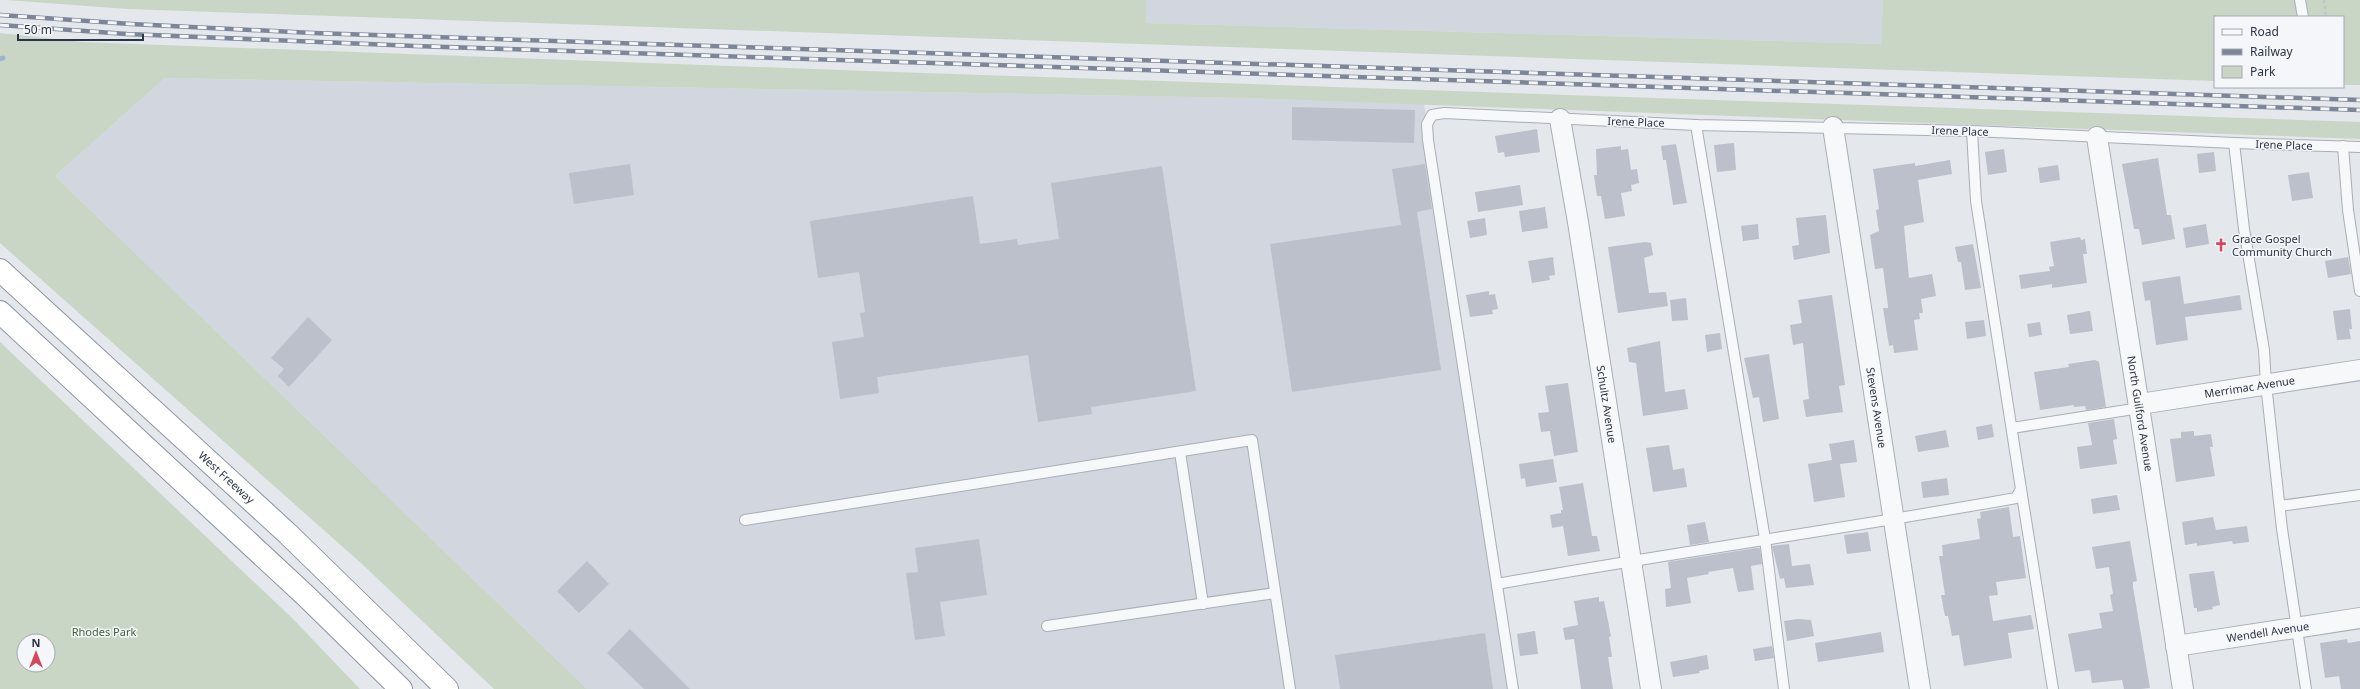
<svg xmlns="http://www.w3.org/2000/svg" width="2360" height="689" font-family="'Noto Sans',sans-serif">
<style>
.built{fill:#d2d6de}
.green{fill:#c9d6c5;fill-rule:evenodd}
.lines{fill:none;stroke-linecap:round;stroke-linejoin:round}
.stream{stroke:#9fb4cc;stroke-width:5}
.building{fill:#bbc0ca}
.lane-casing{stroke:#a9aeb7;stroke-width:12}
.street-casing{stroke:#a9aeb7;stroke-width:22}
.highway-casing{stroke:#8b94a3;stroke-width:24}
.path{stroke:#c2c5cb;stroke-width:2.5;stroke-dasharray:3 3;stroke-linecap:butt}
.lane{stroke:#f7f8fa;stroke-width:10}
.street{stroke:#f7f8fa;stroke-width:20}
.highway{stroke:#fff;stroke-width:22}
.rail-casing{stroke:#7d8696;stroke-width:4.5}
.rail{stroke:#f4f6f9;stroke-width:3;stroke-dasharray:9;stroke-linecap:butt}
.labels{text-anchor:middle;stroke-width:3;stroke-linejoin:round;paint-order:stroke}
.street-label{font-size:11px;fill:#2b3445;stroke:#f4f6f9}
.poi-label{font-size:11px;fill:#2b3445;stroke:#f4f6f9;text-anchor:start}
.park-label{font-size:11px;fill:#3f6138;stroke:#f4f6f9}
</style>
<rect width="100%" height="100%" fill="#e4e7ec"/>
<g class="built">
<path d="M1146 0H1883L1881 44 1146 23Z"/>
<path d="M165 78 1243 98 1424 104 1513 689H587L55 176Z"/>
</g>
<g class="green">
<path d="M6 0H1146V23L1881 44 1883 0H2360V85H2343V17H2215V81L128 9Z"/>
<path d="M0 33 82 42 867 71 2360 122V139L1243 98 165 78 55 176 587 689H494L362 564 0 243Z"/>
<path d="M0 342 292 618 360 689H0ZM24 641H48V665H24Z"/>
</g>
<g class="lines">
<path class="stream" d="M0 59 3 58"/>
</g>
<g class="building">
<path d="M1292 107 1415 110 1414 143 1292 140Z"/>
<path d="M1537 129 1540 152 1505 157 1504 152 1498 153 1495 136Z"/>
<path d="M1734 143 1736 170 1717 172 1714 145Z"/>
<path d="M1676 144 1687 203 1673 205 1666 160H1663L1661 146Z"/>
<path d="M1621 146V150L1628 149 1631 170 1637 169 1639 183 1631 185 1632 191 1621 193 1625 216 1605 219 1601 196H1597L1594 175H1597L1596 149Z"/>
<path d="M2004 149 2007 172 1988 175 1985 152Z"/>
<path d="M2214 152 2216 171 2199 173 2197 154Z"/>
<path d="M2158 158 2167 215H2171L2175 239 2142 245 2139 229H2134L2122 164Z"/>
<path d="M1950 160 1952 174 1918 180 1924 222 1904 226 1909 278 1932 274 1936 296 1921 299 1923 313H1919L1920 319 1914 320 1918 350 1894 353 1893 345 1889 346 1883 308H1888V306L1883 268 1875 269 1870 235 1879 231 1876 210 1879 209 1873 169 1915 163V166Z"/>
<path d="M630 164 634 195 574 204 569 173Z"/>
<path d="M1425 164 1432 209 1417 212 1441 370 1292 392 1270 244 1401 225 1392 169Z"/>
<path d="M2058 165 2060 180 2040 183 2038 168Z"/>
<path d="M1162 166 1196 391 1091 407 1092 414 1038 422 1028 355 877 377 879 393 840 399 832 342 864 337 860 313 865 312 859 272 818 278 810 221 973 196 980 244 1017 239 1018 245 1059 239 1051 183Z"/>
<path d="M2309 172 2313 198 2292 201 2288 175Z"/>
<path d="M1520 185 1523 205 1478 212 1475 192Z"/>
<path d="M1545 207 1548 228 1522 232 1519 211Z"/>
<path d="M1826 215 1830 253 1794 260 1792 246 1799 245 1796 218Z"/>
<path d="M1485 218 1487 235 1470 238 1467 221Z"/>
<path d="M1758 224 1759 239 1743 241 1741 226Z"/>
<path d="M2206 224 2209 244 2186 248 2183 228Z"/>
<path d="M2080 237 2081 240 2085 239 2087 254H2083L2087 283 2052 288V284L2021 289 2019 275 2050 271 2049 267 2054 266 2050 242Z"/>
<path d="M1645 242 1651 243 1653 255 1644 258 1649 293 1666 292 1668 306 1618 313 1608 247Z"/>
<path d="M1973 244 1981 288 1965 290 1961 262H1958L1955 247Z"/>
<path d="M1553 257 1555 275 1549 276 1550 280 1532 283 1528 261Z"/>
<path d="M2348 257 2351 274 2328 278 2325 261Z"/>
<path d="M2180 276 2184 304 2240 295 2242 310 2185 317 2188 340 2156 345 2150 300 2145 301 2142 282Z"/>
<path d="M1489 291V295L1495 294 1498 309 1492 310 1493 314 1470 317 1466 295Z"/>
<path d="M1832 295 1845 385 1839 386 1843 412 1806 417 1803 400 1809 399 1803 343 1793 345 1790 325 1802 323 1798 300Z"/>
<path d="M1686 298 1688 320 1672 321 1670 300Z"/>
<path d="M2350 309 2352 329H2349L2351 339 2337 340 2333 311Z"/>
<path d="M2090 311 2093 331 2070 334 2067 315Z"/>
<path d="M308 317 332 340 289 387 278 376 284 369 271 358Z"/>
<path d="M1984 320 1986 336 1967 339 1965 322Z"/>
<path d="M2040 322 2042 335 2029 337 2027 324Z"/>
<path d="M1720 333 1722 349 1707 352 1705 335Z"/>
<path d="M1660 341 1665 392 1685 389 1688 409 1643 416 1636 363 1629 362 1627 348Z"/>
<path d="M1769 354 1779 419 1763 422 1759 397 1753 398 1744 358Z"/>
<path d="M2095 360 2099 362 2106 407 2086 410 2085 406 2074 407V405L2040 410 2034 372 2069 367 2068 364Z"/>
<path d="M1568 383 1578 452 1554 456 1550 431 1541 432 1538 413 1549 412 1545 386Z"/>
<path d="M2114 419 2117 439 2113 440 2117 464 2080 469 2077 447 2092 445 2088 423Z"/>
<path d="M1992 424 1994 437 1978 440 1976 427Z"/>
<path d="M1946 430 1949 447 1918 452 1915 436Z"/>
<path d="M2194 431V436L2211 434 2213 447H2210L2215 476 2176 482 2170 439 2181 438V432Z"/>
<path d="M1854 440 1857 462 1840 464 1845 497 1814 502 1808 464 1832 460 1829 444Z"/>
<path d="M1669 445 1673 470 1684 468 1687 487 1653 492 1646 448Z"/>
<path d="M1553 459 1557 482 1526 487 1525 478 1521 479 1519 464Z"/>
<path d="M1947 478 1949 495 1923 498 1921 482Z"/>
<path d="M1583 483 1592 536H1597L1600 551 1568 556 1563 526 1552 528 1550 515 1561 513V510H1563L1559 487Z"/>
<path d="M2117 495 2120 510 2093 514 2091 499Z"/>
<path d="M2009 507 2013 537 2020 536 2026 578 1996 582 1998 595 1989 596 1993 621 2031 615 2034 629 2008 633 2012 658 1964 666 1959 635 1952 636 1948 616H1945L1941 595H1945L1939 556H1943L1942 545 1980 539 1977 519 1981 518 1980 512Z"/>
<path d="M2213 517 2216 530 2247 526 2249 542 2233 544 2232 541 2197 546V543L2185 545 2182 522Z"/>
<path d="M1705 522 1709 542 1690 545 1687 525Z"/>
<path d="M1868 532 1871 551 1847 554 1844 535Z"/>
<path d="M979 539 987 595 940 602 945 636 915 640 906 573 918 572 915 548Z"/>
<path d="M2130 541 2137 581 2133 582V587L2150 688 2141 689H2124L2122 680 2092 683 2090 670 2075 672 2068 634 2102 628 2099 613 2113 611 2110 595 2113 594 2109 567 2096 569 2092 547Z"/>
<path d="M1789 544 1792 566 1810 564 1814 585 1786 588 1784 578 1780 579 1772 546Z"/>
<path d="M1756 548H1760L1762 564 1751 566 1754 590 1738 592 1733 568 1708 572 1709 574 1687 578 1691 603 1666 607 1665 589 1671 588 1668 562Z"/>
<path d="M587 561 609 584 579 613 557 591Z"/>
<path d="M2214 571 2220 605 2212 607 2213 609 2197 612V608H2194L2189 574Z"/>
<path d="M1599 597V602L1604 601 1611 636 1609 637 1612 657H1608L1613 689H1581L1574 639 1565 640 1563 628 1578 625 1574 601Z"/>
<path d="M1797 619 1811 620 1814 636 1787 641 1784 621Z"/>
<path d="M630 629 690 689H644L607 653Z"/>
<path d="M1535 631 1538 654 1520 656 1517 634Z"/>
<path d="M1881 632 1884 652 1818 662 1815 643Z"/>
<path d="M1485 633 1493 689H1340L1335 655Z"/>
<path d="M2347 639 2348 643 2360 641V689H2341L2339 676 2325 678 2320 643Z"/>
<path d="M1772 646 1774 658 1755 661 1753 649Z"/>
<path d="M1707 655 1709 669 1699 671 1700 673 1673 677 1670 662Z"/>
</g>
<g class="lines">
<g class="lane-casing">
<g id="lane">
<path d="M2300 0 2303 17"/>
<path d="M1696 125 1765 539 1784 689"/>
<path d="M2234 143 2244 229 2264 350 2266 384 2282 529 2306 689"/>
<path d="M2343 146 2348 210 2360 291"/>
<path d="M2012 428 2140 408"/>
<path d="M1180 452 1203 604"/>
<path d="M2021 489 2053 689"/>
<path d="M2280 506 2360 495"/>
<path d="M745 520 1252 440 1290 689"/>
<path d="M1497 584C1670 553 1844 529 2016 498L2021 489 1976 201 1972 131"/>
<path d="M1047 626 1275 593"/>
<path d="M1513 689 1428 140 1427 124 1432 115 1444 113 1696 125 1972 131 2234 143 2360 147"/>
</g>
</g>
<g class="street-casing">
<g id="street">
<path id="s1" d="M1560 119 1578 222 1651 689"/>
<path id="s2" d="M1833 127 1920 689"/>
<path id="s3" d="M2097 137 2183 689"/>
<path id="s4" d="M2140 404 2360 370"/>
<path id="s5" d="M2176 646 2360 618"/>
</g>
</g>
<g class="highway-casing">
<g id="highway">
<path id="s6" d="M0 270 288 534 447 689"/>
<path d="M0 312 306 596 401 689"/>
</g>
</g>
<path class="path" d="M2324 0 2326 17"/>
<use href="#lane" class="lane"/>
<use href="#street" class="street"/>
<use href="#highway" class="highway"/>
<g class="rail-casing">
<g id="rail">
<path d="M0 15 131 24 313 33 2360 100"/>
<path d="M0 25 127 34 415 46 2360 110"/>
</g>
</g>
<use href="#rail" class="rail"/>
</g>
<defs>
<g id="church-bare" transform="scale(1.08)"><path d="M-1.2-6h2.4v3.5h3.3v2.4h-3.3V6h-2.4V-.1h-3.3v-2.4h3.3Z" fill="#d1495b" stroke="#f4f6f9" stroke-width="2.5" paint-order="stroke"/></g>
</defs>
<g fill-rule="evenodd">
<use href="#church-bare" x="2221" y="245"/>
</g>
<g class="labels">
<g class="street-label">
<text transform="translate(1636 122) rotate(2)" y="4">Irene Place</text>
<text transform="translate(1960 131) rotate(2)" y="4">Irene Place</text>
<text transform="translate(2284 145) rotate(2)" y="4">Irene Place</text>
<text dy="4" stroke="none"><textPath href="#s4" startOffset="111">Merrimac Avenue</textPath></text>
<text dy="4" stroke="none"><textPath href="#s1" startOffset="289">Schultz Avenue</textPath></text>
<text dy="4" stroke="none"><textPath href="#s2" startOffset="284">Stevens Avenue</textPath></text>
<text dy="4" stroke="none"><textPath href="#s3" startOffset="280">North Guilford Avenue</textPath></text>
<text dy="4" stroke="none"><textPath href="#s6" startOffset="307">West Freeway</textPath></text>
<text dy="4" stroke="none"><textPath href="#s5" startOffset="93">Wendell Avenue</textPath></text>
</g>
<g class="poi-label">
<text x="2232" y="243">Grace Gospel<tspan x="2232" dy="13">Community Church</tspan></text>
</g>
<g class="park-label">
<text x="104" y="636">Rhodes Park</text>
</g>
</g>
<rect x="2214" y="16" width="130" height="72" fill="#f4f6f9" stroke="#a4a8b1"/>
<rect x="2222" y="29" width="20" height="6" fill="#f7f8fa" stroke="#a4a8b1"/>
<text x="2250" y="36" font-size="12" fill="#2b3445">Road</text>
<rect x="2222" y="49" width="20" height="6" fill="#7d8696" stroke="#a4a8b1"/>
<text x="2250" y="56" font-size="12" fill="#2b3445">Railway</text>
<rect x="2222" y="66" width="20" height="12" fill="#c9d6c5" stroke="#a4a8b1"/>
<text x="2250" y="76" font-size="12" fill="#2b3445">Park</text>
<g transform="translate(36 653)"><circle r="19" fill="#f4f6f9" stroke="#a4a8b1"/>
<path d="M0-3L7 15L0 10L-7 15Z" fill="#d1495b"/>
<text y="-6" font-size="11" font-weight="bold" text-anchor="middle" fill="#2b3445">N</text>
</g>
<path d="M18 34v6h125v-6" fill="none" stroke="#2b3445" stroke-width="2"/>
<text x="24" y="34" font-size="12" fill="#2b3445" stroke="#f4f6f9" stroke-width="3" paint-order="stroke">50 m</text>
</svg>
